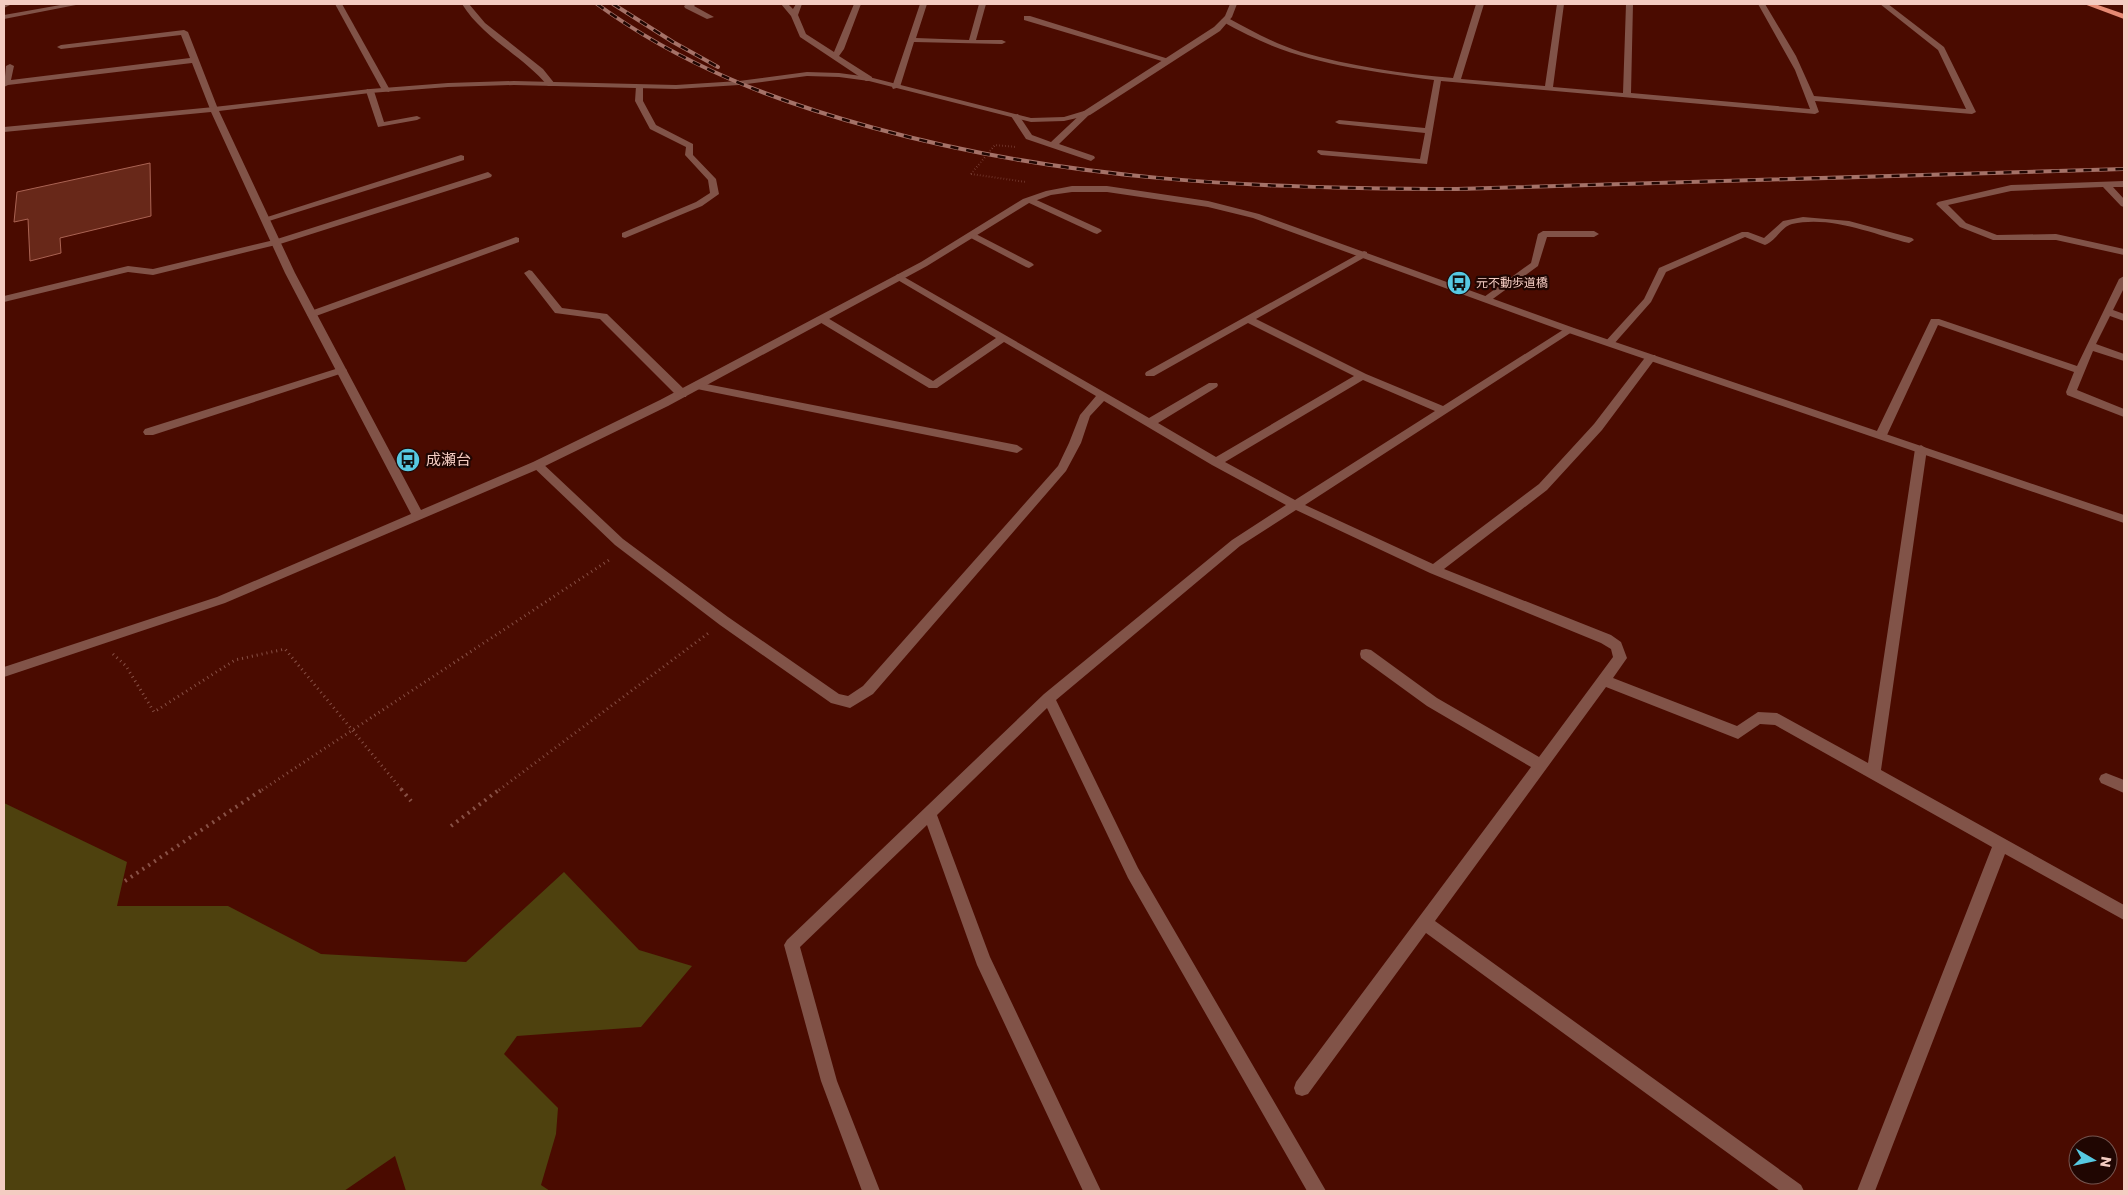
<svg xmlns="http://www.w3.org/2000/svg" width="2128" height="1195" font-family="Poppins,'Noto Sans JP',sans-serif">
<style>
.green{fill:#4e410e}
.building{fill:#682819;stroke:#aa6353}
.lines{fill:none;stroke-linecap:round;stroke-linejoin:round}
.path-far2{stroke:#885146;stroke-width:2;stroke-dasharray:0.5 2.5;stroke-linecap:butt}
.path-far1{stroke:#885146;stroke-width:3;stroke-dasharray:1 4;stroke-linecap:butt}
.path{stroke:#885146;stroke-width:4;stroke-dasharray:2 5;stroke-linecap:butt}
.service{fill:#815348;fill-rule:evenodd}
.minor{fill:#815348;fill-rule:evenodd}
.tertiary{fill:#815348;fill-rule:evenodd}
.trunk{fill:#e68a74;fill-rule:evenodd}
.rail-casing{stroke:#a57268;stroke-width:4}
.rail{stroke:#200602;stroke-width:2.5;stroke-dasharray:8;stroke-linecap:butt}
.labels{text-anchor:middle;stroke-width:4.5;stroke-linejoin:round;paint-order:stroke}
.far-poi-label{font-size:12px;fill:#f4ccc2;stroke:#200602;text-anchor:start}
.poi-label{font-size:15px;fill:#f4ccc2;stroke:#200602;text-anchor:start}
</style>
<rect width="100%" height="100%" fill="#4a0b00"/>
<path class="green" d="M4 803 127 862 117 906H228L321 954 466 962 564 872 639 950 692 966 641 1027 517 1036 504 1054 558 1108 556 1134 541 1185 550 1191H406L395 1156 344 1191H4Z"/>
<path class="building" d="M150 163 151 216 60 238 61 253 30 261 28 219 14 222 17 192Z"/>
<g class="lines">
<g class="path-far2">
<path d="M971 174 1026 182"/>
<path d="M971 174 995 145 1016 147"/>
</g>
<g class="path-far1">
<path d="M113 654 126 666 154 712 235 660 285 649 402 790"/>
<path d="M262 790 612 558"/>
<path d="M499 790 710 632"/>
</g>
<g class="path">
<path d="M401 789 411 801"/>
<path d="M451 826 500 789"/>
<path d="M125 881 263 789"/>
</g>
<g class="service">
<path d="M4 4H12L4 8Z"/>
<path d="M66 4H81L4 19V15Z"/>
<path d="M636 86 643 88V101L656 125 693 144V155L716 179 719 194 702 206 625 238 622 237V233L696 202 710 193 708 180 685 155 686 147 650 129 635 101Z"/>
</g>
<g class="minor">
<path d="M335 4H342L390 90 389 92 382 90Z"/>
<path d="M462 4H469L485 23 543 69 555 84 554 86H548C522 55 483 38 462 4Z"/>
<path d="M687 4H696L694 6 714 17 707 19 685 8 684 6Z"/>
<path d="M781 4H788L793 9 796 4H802L798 15 806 34 834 52 854 4H861L844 49 839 56 872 77V81H866L800 37 791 16Z"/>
<path d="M920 4H927L916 38 969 40 979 4H986L976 40H1002L1006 42 1002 44 914 42 900 87 893 89 892 87Z"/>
<path d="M1476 4H1484L1461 79 1545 86 1557 4H1564L1553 87 1623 93 1626 4H1633L1631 93 1810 109 1795 70 1758 4H1765L1796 56 1814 96 1966 109 1938 50 1880 4H1888L1944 47 1976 112 1972 114 1815 101 1819 112 1815 114 1441 81 1427 164 1321 155 1317 152 1318 150 1420 159 1425 133 1339 124 1335 122 1339 120 1425 128 1434 80C1370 71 1306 64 1248 35 1239 30 1229 26 1221 20L1228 18C1252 31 1275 44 1301 52 1350 66 1403 74 1453 78Z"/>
<path d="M1024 16H1030L1172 60 1165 62 1024 20Z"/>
<path d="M184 30 188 32 218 109 217 111 210 109 192 63 8 85 4 87 6 66 10 64 14 66 11 80 190 58 181 35 61 49 57 47 61 45Z"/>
<path d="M367 89 374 91 384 122 417 116 421 118 417 120 378 127 366 91Z"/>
<path d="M1084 111 1091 113 1059 144 1094 156 1095 158 1091 161 1026 139 1011 116 1018 114 1032 135 1051 142Z"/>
<path d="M461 155 464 156V160L269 221H263L261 219Z"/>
<path d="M488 172 492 175 491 177 280 244 153 275 128 272 4 302V296L128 266 153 269 274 240Z"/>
<path d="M2124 181V187H2113L2124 199V207L2121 206 2103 187 2011 191 1948 205 1966 223 1997 235 2056 234 2124 249V255L2056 240H1993L1960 227 1936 204 1938 202 2011 185Z"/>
<path d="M1030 197 1100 229 1102 231 1097 234 1094 233 1027 202 1025 200Z"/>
<path d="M1803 217 1849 221 1912 238 1914 240 1909 243C1873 234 1830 215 1792 224 1781 227 1776 241 1765 245L1745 237 1666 272 1651 302 1613 345 1609 346 1604 343 1644 299 1659 268 1742 232H1748L1764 238 1783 221Z"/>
<path d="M1543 231H1594L1599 234 1594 237H1547L1538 266 1490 301H1484V297L1531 263 1538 234Z"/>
<path d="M972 232 1032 263 1034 265 1029 268 1026 267 969 237 967 235Z"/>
<path d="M516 237 519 238V242L316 316H308L307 314 308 312Z"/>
<path d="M1364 251 1367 252V256L1256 319 1366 374 1443 406 1566 328H1574L1575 330 1305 505 1433 564 1539 484 1594 424 1647 355H1655L1656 357 1655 359 1602 430 1547 490 1444 569 1611 635 1621 642 1627 658 1613 678 1737 726 1758 712 1777 713 1868 763 1915 449 1921 445 1927 449 1881 770 2124 905V920L2005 854 1875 1191H1857L1992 847 1775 725 1760 724 1738 739 1606 687 1435 921 1801 1185 1804 1191H1780L1426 933 1308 1094 1302 1096 1296 1094 1294 1088 1296 1082 1531 767 1427 706 1361 658 1360 654 1361 650 1366 649 1371 650 1437 698 1539 757 1613 657 1611 649 1601 643 1430 573 1296 510 1240 546 1056 700 1138 868 1326 1191H1307L1128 878 1047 708 937 815 990 957 1101 1191H1083L977 965 927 825 800 947 837 1081 880 1191H862L821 1081 784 945 787 940 1044 694 1232 540 1286 505 1212 465 1104 401 1090 416 1081 443 1066 471 873 694 850 708 831 703 720 625 615 545 531 465 537 461 541 462 623 539 728 617 839 694 848 696 863 686 1058 466 1069 443 1080 415 1096 396 1004 342 937 388H929L818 321V317H826L933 381 996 338 896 279V275L899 274 1149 418 1209 383H1217L1218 385 1217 387 1158 423 1216 457 1354 376 1248 323 1154 376H1146L1145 374 1146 372ZM1363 380 1435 411 1295 500 1225 462Z"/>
<path d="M529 270 532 271 562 308 607 314 686 391 687 394 686 397H678L600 319 555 313 524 273Z"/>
<path d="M2124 276V288L2113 310 2124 314V321L2110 316 2096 344 2124 354V361L2093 351 2077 390 2124 409V417L2067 395 2066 392 2074 372 1938 325 1887 435 1885 438H1877L1875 435 1931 319H1939L2077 366 2119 279Z"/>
<path d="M342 367 347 370 346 372 153 435H145L143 432 145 429Z"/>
<path d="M696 382 1017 445 1023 449 1017 453 692 388 691 386 692 384Z"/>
<path d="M2106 773 2124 780V793L2101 783 2099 779 2101 775Z"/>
</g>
<path class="tertiary" d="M1230 4H1237L1232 17 1220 31 1090 115 1064 121 1031 122 869 81 839 77 807 76 739 85 676 89 514 85 448 87 370 93 219 111 295 273 421 510 533 462 660 400 921 262 1023 199 1046 191 1072 186H1107L1208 201 1259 214 1574 328 2124 515V523L1566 332 1253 218 1208 207 1107 192H1072L1051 195 1029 203 927 266 668 406 541 468 225 603 4 677V667L217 597 411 514 285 273 211 112 4 132V127L214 107 370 89 448 83 514 81 676 85 739 81 807 72 839 73 869 77 1031 118 1064 117 1084 111 1214 27 1225 16Z"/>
<path class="trunk" d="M2084 4H2095L2124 14V19Z"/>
<g class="rail-casing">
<g id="rail">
<path d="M597 4C681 65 774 101 874 128 1067 181 1258 189 1457 189L2124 169"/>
<path d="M613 4 673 42 718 67"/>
</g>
</g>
<use href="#rail" class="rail"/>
</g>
<defs>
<g id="bus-disc" transform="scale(1.25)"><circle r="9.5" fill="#57c9e2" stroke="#200602"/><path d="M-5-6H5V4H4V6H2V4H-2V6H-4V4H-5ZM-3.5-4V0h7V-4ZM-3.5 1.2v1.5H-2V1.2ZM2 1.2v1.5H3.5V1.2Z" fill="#111"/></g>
</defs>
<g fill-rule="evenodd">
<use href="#bus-disc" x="1459" y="283"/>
<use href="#bus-disc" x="408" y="460"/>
</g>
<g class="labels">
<g class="far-poi-label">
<text x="1476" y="287">元不動歩道橋</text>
</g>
<g class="poi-label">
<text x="426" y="465">成瀬台</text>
</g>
</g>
<rect width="2128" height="1195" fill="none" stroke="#f4ccc2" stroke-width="10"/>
<g transform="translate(2093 1160) rotate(99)"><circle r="24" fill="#200602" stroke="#75554f"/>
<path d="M0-4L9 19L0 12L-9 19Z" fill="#57c9e2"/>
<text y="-8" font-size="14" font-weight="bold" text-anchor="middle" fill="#f4ccc2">N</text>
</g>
</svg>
